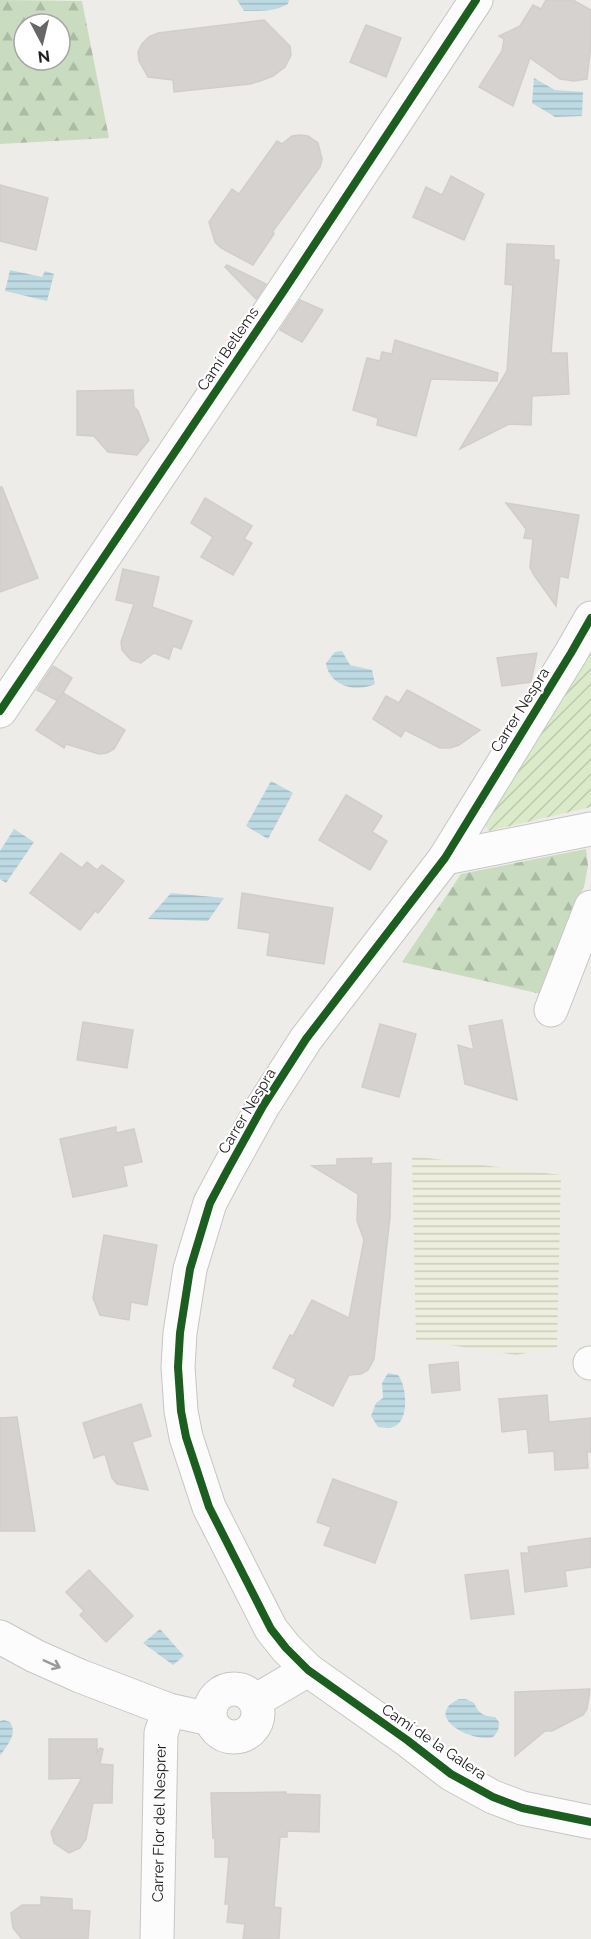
<svg xmlns="http://www.w3.org/2000/svg" width="591" height="1939" font-family="Raleway,sans-serif">
<style>
.farmland{fill:url(#farmland-rules)}
.forest{fill:url(#forest-firs);fill-rule:evenodd}
.garden{fill:url(#garden-furrows)}
.water{fill:url(#water-rules)}
.building{fill:#d5d2d0;stroke:#d1ceca;stroke-width:1.5}
.lines{fill:none;stroke-linecap:round;stroke-linejoin:round}
.minor-casing{stroke:#c7c6c5;stroke-width:35}
.minor{stroke:#fcfcfc;stroke-width:33}
.cycleway-casing{stroke:#fff;stroke-width:11}
.cycleway{stroke:#1b5e20;stroke-width:8}
.oneway{stroke:#999}
.labels{text-anchor:middle;stroke-width:4.5;stroke-linejoin:round;paint-order:stroke}
.street-label{font-size:15px;fill:#202020;stroke:#fff}
</style>
<defs>
<pattern id="farmland-rules" width="6" height="5" patternUnits="userSpaceOnUse" patternTransform="scale(1.5)"><rect width="6" height="5" fill="#edeedd"/><path d="M0 2.5h6" fill="none" stroke="#cbccbd"/></pattern>
<pattern id="forest-firs" width="22" height="20" patternUnits="userSpaceOnUse" patternTransform="scale(1.5)"><rect width="22" height="20" fill="#c9dcbf"/><path d="M5 1l3.5 6h-7zM16 11l3.5 6h-7z" fill="#acbca4"/></pattern>
<pattern id="garden-furrows" width="10" height="10" patternUnits="userSpaceOnUse" patternTransform="scale(1.5)"><rect width="10" height="10" fill="#dbebc9"/><path d="M-1 1l2-2M0 10L10 0M9 11l2-2" fill="none" stroke="#bcc9ac"/></pattern>
<pattern id="water-rules" width="6" height="5" patternUnits="userSpaceOnUse" patternTransform="scale(1.5)"><rect width="6" height="5" fill="#bdd9e1"/><path d="M0 2.5h6" fill="none" stroke="#a2bac1"/></pattern>
</defs>
<rect width="100%" height="100%" fill="#eeece9"/>
<path class="farmland" d="M412 1156 561 1175 557 1347 516 1355 416 1340Z"/>
<g class="forest">
<path d="M0 0 82 1 109 138 0 144ZM24 24H60V60H24Z"/>
<path d="M586 849 588 866 584 887 573 909 541 994 402 962 461 874Z"/>
</g>
<path class="garden" d="M591 653V807L489 831 484 824Z"/>
<g class="water">
<path d="M237 0H289L288 4C274 12 260 11 244 11Z"/>
<path d="M534 78 555 90 583 92 582 116 555 117 532 103Z"/>
<path d="M10 270 42 277 45 271 54 274 47 301 5 291Z"/>
<path d="M342 651 350 665 372 670 375 684C356 693 329 686 326 663L335 652Z"/>
<path d="M271 781 293 793 268 839 246 826Z"/>
<path d="M14 829 34 842 6 883 0 879V851Z"/>
<path d="M171 893 224 898 208 921 148 919Z"/>
<path d="M388 1373 398 1375C407 1386 410 1422 393 1427 388 1429 383 1427 378 1427L371 1416 376 1403 383 1398 382 1383Z"/>
<path d="M160 1629 184 1656 173 1665 143 1643Z"/>
<path d="M459 1699H466L474 1703C479 1714 483 1716 495 1717L499 1722C499 1729 498 1732 493 1737 471 1743 422 1716 459 1699Z"/>
<path d="M4 1720 10 1722C18 1735 7 1745 0 1756V1721Z"/>
</g>
<g class="building">
<path d="M546 0H573L591 10V44L587 79 574 81 560 79 530 58 513 106 479 87 502 51 504 39 499 36 520 26 533 5 541 9Z"/>
<path d="M264 20 290 46 291 55 285 67 273 76 260 81 250 84 174 92 173 80 148 77 139 61 138 52 142 44 149 37 158 33Z"/>
<path d="M366 25 401 38 386 77 350 62Z"/>
<path d="M300 135 308 136 318 143 322 159 320 167 273 231 274 234 253 265 221 248 215 242 209 222 232 189 239 194 277 141 282 144 292 136Z"/>
<path d="M451 176 484 194 464 240 413 217 426 187 442 195Z"/>
<path d="M0 185 48 198 36 250 0 241Z"/>
<path d="M507 244 554 246V260H559L551 353H567L569 394 532 396 531 425 509 424 460 449 507 371 513 285 505 284Z"/>
<path d="M227 265 266 284 256 299 225 267Z"/>
<path d="M300 300 323 310 302 342 280 330Z"/>
<path d="M395 340 498 373 497 381 431 379 416 436 377 425 378 418 353 410 367 358 380 361 382 352 392 354Z"/>
<path d="M133 390 134 407 138 411 149 440 137 455 108 452 94 436 77 435V391Z"/>
<path d="M0 487H2L38 578 0 592Z"/>
<path d="M205 498 252 526 244 539 252 543 233 575 201 557 213 537 191 523Z"/>
<path d="M506 503 579 515 568 578 560 576 556 606 534 575 530 567 533 539 524 538 526 529Z"/>
<path d="M123 569 159 577 152 607 192 621 181 649 173 646 169 659 154 653 141 663 131 660 122 650 121 642 134 604 116 600Z"/>
<path d="M537 653 531 682 502 686 497 658Z"/>
<path d="M53 666 72 678 58 701 37 690Z"/>
<path d="M407 690 433 704 480 730 459 745 450 748H440L405 730 401 737 373 719 386 696 399 703Z"/>
<path d="M63 693 125 730 114 749 107 753 99 754 66 744 64 748 36 730Z"/>
<path d="M346 795 382 816 372 832 387 841 370 870 319 840Z"/>
<path d="M61 853 82 868 87 862 97 870 102 865 124 881 98 913 95 911 80 930 30 893Z"/>
<path d="M242 893 333 908 324 964 267 955 270 933 238 928Z"/>
<path d="M502 1020 517 1100 465 1084 458 1045 474 1050 469 1026Z"/>
<path d="M83 1022 133 1030 127 1068 77 1060Z"/>
<path d="M380 1024 416 1034 399 1097 362 1087Z"/>
<path d="M116 1127V1133L134 1129 142 1162 123 1166 127 1186 73 1197 60 1139Z"/>
<path d="M372 1158 371 1164 391 1163 390 1217 374 1359 368 1370 361 1374 349 1375 333 1406 293 1386 296 1379 273 1368 290 1335 293 1336 312 1300 349 1318 364 1240 357 1221 358 1194 312 1166 337 1165V1159Z"/>
<path d="M104 1235 157 1245 147 1305 131 1302 129 1320 100 1315 93 1298Z"/>
<path d="M458 1362 460 1390 432 1393 429 1365Z"/>
<path d="M547 1395 549 1422 591 1418V1452H587L588 1468 555 1470 554 1451 529 1453 527 1429 502 1432 499 1399Z"/>
<path d="M141 1404 151 1436 132 1442 148 1490 117 1484 112 1478 105 1454 94 1458 83 1423Z"/>
<path d="M17 1417 35 1531H0V1418Z"/>
<path d="M333 1479 397 1502 375 1563 324 1545 331 1527 317 1522Z"/>
<path d="M591 1538V1567L565 1571 567 1586 525 1592 521 1553H529L528 1547Z"/>
<path d="M89 1570 133 1616 106 1642 80 1615 84 1611 66 1592Z"/>
<path d="M508 1570 514 1614 471 1619 465 1575Z"/>
<path d="M590 1689 587 1709 583 1715 552 1731H545L515 1756V1692Z"/>
<path d="M49 1739H97V1752L100 1748 103 1749 100 1764 113 1765 112 1803H93L86 1839 80 1848 69 1853 54 1843 51 1832 82 1778 49 1779Z"/>
<path d="M286 1792V1794L320 1795 319 1832 287 1831V1837H280L274 1907 281 1908 279 1939H243L245 1924 227 1922 229 1904H225L229 1857H215V1839L213 1838 211 1793Z"/>
<path d="M41 1897 72 1899V1910L90 1911 88 1939H22L13 1928 11 1913 22 1905H41Z"/>
</g>
<g class="lines">
<g class="minor-casing">
<g id="minor">
<path d="M591 618 571 653 445 858 306 1039 263 1106 227 1171 210 1203 190 1269 180 1333 178 1367 181 1411 186 1437 209 1507 271 1629 286 1648 308 1670 407 1740 451 1774 493 1797 522 1808 591 1822"/>
<path d="M0 711 285 289 476 0"/>
<path d="M445 858 591 829"/>
<path d="M551 1010 591 907"/>
<path d="M590 1363H591"/>
<path d="M0 1637 35 1656 80 1676 169 1710 210 1719"/>
<circle cx="234" cy="1713" r="24"/>
<path d="M255 1701 308 1670"/>
<path id="s1" d="M157 1939 161 1733 169 1710"/>
</g>
</g>
<use href="#minor" class="minor"/>
<g class="cycleway-casing">
<g id="cycleway">
<path d="M591 618 571 653 445 858 306 1039 263 1106 227 1171 210 1203 190 1269 180 1333 178 1367 181 1411 186 1437 209 1507 271 1629 286 1648 308 1670 407 1740 451 1774 493 1797 522 1808 591 1822"/>
<path d="M0 711 285 289 476 0"/>
</g>
</g>
<use href="#cycleway" class="cycleway"/>
</g>
<defs><path id="oneway-shaft" d="M-6 0H5M1.5-3L5.5 0L1.5 3" fill="none" stroke-width="1.6" stroke-linecap="round" stroke-linejoin="round" transform="scale(1.5)"/></defs>
<use class="oneway" href="#oneway-shaft" transform="translate(52 1664) rotate(24)"/>
<g class="labels">
<g class="street-label">
<text transform="translate(228 349) rotate(-56)" y="5">Camí Betlems</text>
<text transform="translate(520 710) rotate(-58)" y="5">Carrer Nespra</text>
<text transform="translate(247 1111) rotate(-59)" y="5">Carrer Nespra</text>
<text transform="translate(434 1742) rotate(34)" y="5">Camí de la Galera</text>
<text dy="5" stroke="none"><textPath href="#s1" startOffset="116">Carrer Flor del Nesprer</textPath></text>
</g>
</g>
<g transform="translate(42 42) rotate(173)"><circle r="28" fill="#ffffff" stroke="#a6a6a6" stroke-width="1.5"/>
<path d="M0-4.5L10 22L0 15L-10 22Z" fill="#686766"/>
<text y="-9" font-size="16" font-weight="bold" text-anchor="middle" fill="#202020">N</text>
</g>
</svg>
